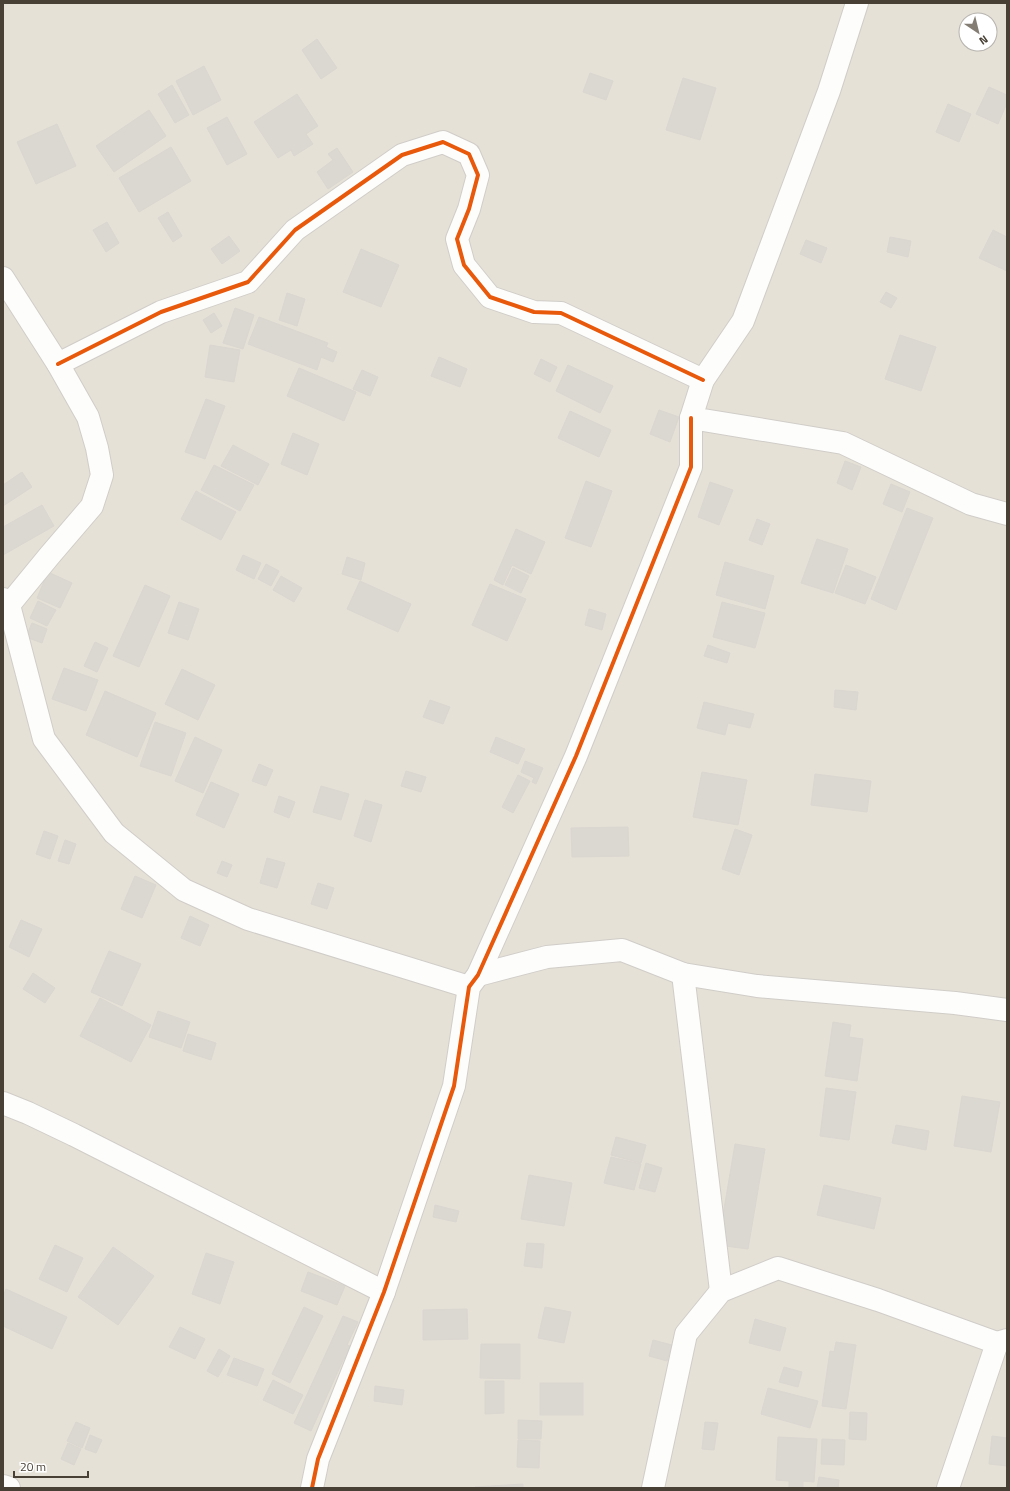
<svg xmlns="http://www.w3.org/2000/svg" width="1010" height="1491" font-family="'Titillium Web',sans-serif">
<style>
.residential{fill:#e6e1d7;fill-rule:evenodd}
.building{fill:#dbd8d2;stroke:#dad6d0}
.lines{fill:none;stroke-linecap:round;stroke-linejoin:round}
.street-casing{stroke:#d0cdc8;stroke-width:24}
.street{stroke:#fdfdfc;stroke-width:22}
.cycleway-casing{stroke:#fff;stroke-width:6}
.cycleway{stroke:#e8590c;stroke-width:4}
</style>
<rect width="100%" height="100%" fill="#f2efea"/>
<path class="residential" d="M3 3H1007V1488H3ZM966 20H990V44H966Z"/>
<g class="building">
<path d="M317 39 337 68 321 79 302 50Z"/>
<path d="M204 66 221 100 193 115 176 81Z"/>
<path d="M590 73 613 81 606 100 583 92Z"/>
<path d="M683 78 716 88 700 140 666 130Z"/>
<path d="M172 85 189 115 175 123 158 94Z"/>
<path d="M989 87 1007 95V103L998 124 976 114Z"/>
<path d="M297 94 318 126 306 134 313 144 294 156 291 150 278 158 254 122Z"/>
<path d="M948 104 971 114 959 142 936 132Z"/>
<path d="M149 110 166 136 114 172 96 146Z"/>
<path d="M227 117 247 154 227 165 207 128Z"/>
<path d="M57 124 76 166 36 184 17 142Z"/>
<path d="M171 147 191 181 139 212 119 178Z"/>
<path d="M337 148 353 172 328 189 317 172 333 160 328 154Z"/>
<path d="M168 212 182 236 173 242 158 218Z"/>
<path d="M107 222 119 243 106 252 93 230Z"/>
<path d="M993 230 1007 237V271L979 258Z"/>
<path d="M229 236 240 251 222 264 211 249Z"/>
<path d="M890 237 911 241 908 257 887 252Z"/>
<path d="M806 240 827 248 821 263 800 254Z"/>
<path d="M361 249 399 265 381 307 343 292Z"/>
<path d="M886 292 897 298 891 308 880 302Z"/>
<path d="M287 293 305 299 297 326 279 320Z"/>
<path d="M235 308 254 315 243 349 223 343Z"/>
<path d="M214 313 222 326 211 333 203 320Z"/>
<path d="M259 317 328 343 326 347 337 352 333 362 321 357 317 370 248 344Z"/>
<path d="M900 335 936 347 921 391 885 379Z"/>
<path d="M210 345 240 350 234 382 205 377Z"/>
<path d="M439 357 467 369 460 387 431 376Z"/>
<path d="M541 359 557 367 550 382 534 374Z"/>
<path d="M568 365 613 386 600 413 556 391Z"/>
<path d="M299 368 356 392 344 421 287 396Z"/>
<path d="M362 370 378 377 370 396 353 389Z"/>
<path d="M206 399 225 406 205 459 185 452Z"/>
<path d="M659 410 679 417 670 442 650 434Z"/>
<path d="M570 411 611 430 599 457 558 438Z"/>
<path d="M293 433 319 444 307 475 281 464Z"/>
<path d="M233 445 269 464 258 485 221 466Z"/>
<path d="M845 461 861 467 852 490 837 483Z"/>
<path d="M214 465 254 485 240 511 201 490Z"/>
<path d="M22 472 32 487 3 506V485Z"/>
<path d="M586 481 612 491 591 547 565 538Z"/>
<path d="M710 482 733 490 719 525 698 517Z"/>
<path d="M891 484 910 492 902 512 883 504Z"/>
<path d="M196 491 236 512 221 540 181 519Z"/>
<path d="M42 505 54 526 3 555V527Z"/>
<path d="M907 508 933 518 896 610 871 599Z"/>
<path d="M757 519 770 524 762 545 749 540Z"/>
<path d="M516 529 545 542 531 574 512 565 503 585 494 580Z"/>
<path d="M817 539 848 549 833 593 801 583Z"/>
<path d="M243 555 261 563 254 579 236 570Z"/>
<path d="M347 557 365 563 361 580 342 574Z"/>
<path d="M725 562 774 576 765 609 716 595Z"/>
<path d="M266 564 279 571 271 586 258 579Z"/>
<path d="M846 565 876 577 865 604 835 593Z"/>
<path d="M513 568 529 576 521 593 505 585Z"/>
<path d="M48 572 72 583 60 608 37 598Z"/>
<path d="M281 576 302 588 294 602 273 590Z"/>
<path d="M360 581 411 604 398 632 347 609Z"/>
<path d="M490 584 526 599 507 641 472 625Z"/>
<path d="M145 585 170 596 139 667 113 656Z"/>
<path d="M38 601 56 610 47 626 30 618Z"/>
<path d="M179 602 199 609 188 640 168 633Z"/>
<path d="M722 602 765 613 755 648 713 637Z"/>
<path d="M589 609 606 614 602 630 585 625Z"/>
<path d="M32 623 47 629 42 643 26 637Z"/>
<path d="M95 642 108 648 97 672 84 666Z"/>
<path d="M708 645 730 653 727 663 704 656Z"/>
<path d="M64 668 98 680 86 711 52 699Z"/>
<path d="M182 669 215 685 198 720 165 704Z"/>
<path d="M835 690 858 692 856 710 834 707Z"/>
<path d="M105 691 156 713 137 757 86 735Z"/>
<path d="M430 700 450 707 443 724 423 717Z"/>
<path d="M704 702 754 714 750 728 728 723 725 735 697 728Z"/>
<path d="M155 722 186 733 171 776 140 766Z"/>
<path d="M195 737 222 750 203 793 175 781Z"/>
<path d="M496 737 525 749 518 764 490 752Z"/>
<path d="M525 761 543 768 536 784 532 782 534 778 521 772Z"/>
<path d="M259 764 273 770 266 786 252 781Z"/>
<path d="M406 771 426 777 421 792 401 786Z"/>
<path d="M702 772 747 780 738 825 693 817Z"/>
<path d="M815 774 871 781 867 812 811 805Z"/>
<path d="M518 775 530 781 513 813 502 807Z"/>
<path d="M211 782 239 794 224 828 196 815Z"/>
<path d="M321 786 349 794 341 820 313 812Z"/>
<path d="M279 796 295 802 289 818 274 812Z"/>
<path d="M365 800 382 805 371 842 354 836Z"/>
<path d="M628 827 629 856 572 857 571 828Z"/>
<path d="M735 829 752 835 739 875 722 869Z"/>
<path d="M44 831 58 836 50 859 36 854Z"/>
<path d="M65 840 76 844 69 864 58 861Z"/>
<path d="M267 858 285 863 277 888 260 883Z"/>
<path d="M222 861 232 865 227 877 217 873Z"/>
<path d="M135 876 156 885 142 918 121 909Z"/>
<path d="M318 883 334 888 327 909 311 904Z"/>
<path d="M190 916 209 925 200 946 181 938Z"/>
<path d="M21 920 42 929 29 957 9 947Z"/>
<path d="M109 951 141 964 122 1006 91 992Z"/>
<path d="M33 973 55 988 45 1003 23 989Z"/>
<path d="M100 998 151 1025 131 1062 80 1036Z"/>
<path d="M158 1011 190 1022 181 1048 149 1037Z"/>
<path d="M833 1022 851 1025 849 1037 863 1039 857 1081 825 1076Z"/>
<path d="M188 1034 216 1043 211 1060 183 1051Z"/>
<path d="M826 1088 856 1092 849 1140 820 1136Z"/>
<path d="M962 1096 1000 1102 991 1152 954 1146Z"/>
<path d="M896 1125 929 1131 926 1150 892 1143Z"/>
<path d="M616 1137 646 1145 641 1163 611 1155Z"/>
<path d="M735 1144 765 1149 748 1249 718 1245Z"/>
<path d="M611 1157 641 1164 634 1190 604 1183Z"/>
<path d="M646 1163 662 1168 655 1192 639 1188Z"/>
<path d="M529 1175 572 1183 564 1226 521 1219Z"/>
<path d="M824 1185 881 1198 874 1229 817 1215Z"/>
<path d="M435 1205 459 1211 456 1222 433 1217Z"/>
<path d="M527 1243 544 1244 542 1268 524 1266Z"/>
<path d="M55 1245 83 1258 67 1292 39 1279Z"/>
<path d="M113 1247 154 1276 118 1325 78 1297Z"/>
<path d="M206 1253 234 1262 220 1304 192 1294Z"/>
<path d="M308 1272 345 1286 337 1305 301 1291Z"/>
<path d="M6 1289 67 1317 52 1349 3 1326V1297Z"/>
<path d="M304 1307 323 1316 290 1383 272 1374Z"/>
<path d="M545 1307 571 1312 564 1343 538 1338Z"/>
<path d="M467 1309 468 1339 423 1340V1310Z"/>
<path d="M343 1316 358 1322 347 1345 352 1347 347 1359 344 1358 311 1431 294 1423Z"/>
<path d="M755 1319 786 1328 780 1351 749 1343Z"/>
<path d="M180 1327 205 1339 195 1359 169 1347Z"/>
<path d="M653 1340 672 1345 667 1361 649 1356Z"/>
<path d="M836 1342 856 1345 846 1409 822 1406 830 1351 834 1352Z"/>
<path d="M481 1344H520V1379L480 1378Z"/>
<path d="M219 1349 230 1356 218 1377 207 1371Z"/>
<path d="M234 1358 264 1369 257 1386 227 1375Z"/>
<path d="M784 1367 802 1372 798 1387 779 1382Z"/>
<path d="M273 1380 303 1395 293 1414 263 1400Z"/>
<path d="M485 1381H504V1413L485 1414Z"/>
<rect x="540" y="1383" width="43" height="32"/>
<path d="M375 1386 404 1390 402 1405 374 1401Z"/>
<path d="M768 1388 818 1401 810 1428 761 1414Z"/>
<path d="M850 1412 867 1413 866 1440 849 1439Z"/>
<path d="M518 1420 542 1421 541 1439H518Z"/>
<path d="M76 1422 90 1428 82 1448 67 1441Z"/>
<path d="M705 1422 718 1423 714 1450 702 1449Z"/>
<path d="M90 1435 102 1440 96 1453 85 1449Z"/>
<path d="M992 1436 1007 1438V1466L989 1464Z"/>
<path d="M778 1437 817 1439 814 1482 803 1481V1488H789V1481L776 1480Z"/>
<path d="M822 1439 845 1440 844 1465 821 1464Z"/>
<path d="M518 1440 540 1441 539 1468 517 1467Z"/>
<path d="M68 1443 81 1449 74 1465 61 1459Z"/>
<path d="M819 1477 839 1480 838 1488H817Z"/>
<path d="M523 1484V1488H475V1487Z"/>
</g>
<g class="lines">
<g class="street-casing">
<g id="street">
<path d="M857 3 829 91 743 321 703 380 691 418 843 443 971 504 1007 514"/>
<path d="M3 278 58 364 88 417 97 448 102 475 92 506 50 555 9 605"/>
<path d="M58 364 161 312 248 282 295 230 402 155 443 142 469 154 478 175 469 209 457 239 464 265 490 297 534 312 561 313 703 380"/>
<path d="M3 599 9 605 44 739 114 833 184 890 248 919 469 987"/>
<path d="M683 974 721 1291"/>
<path d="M478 975 547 957 622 950 683 974 757 986 955 1003 1007 1010"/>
<path d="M3 1103 28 1113 74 1135 384 1292"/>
<path d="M3 1486 9 1488"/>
<path d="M312 1488 318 1459 384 1292 454 1086 469 987 478 975 576 756 691 467V418"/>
<path d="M653 1488 686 1334 721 1291 778 1268 878 1300 997 1343"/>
<path d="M948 1488 997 1343 1007 1340"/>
</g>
</g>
<use href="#street" class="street"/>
<g class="cycleway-casing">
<g id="cycleway">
<path d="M58 364 161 312 248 282 295 230 402 155 443 142 469 154 478 175 469 209 457 239 464 265 490 297 534 312 561 313 703 380"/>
<path d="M312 1488 318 1459 384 1292 454 1086 469 987 478 975 576 756 691 467V418"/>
</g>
</g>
<use href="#cycleway" class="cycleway"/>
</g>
<rect width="1010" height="1491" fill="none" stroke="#484035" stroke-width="8"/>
<g transform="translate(978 32) rotate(145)"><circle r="19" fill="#ffffff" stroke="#b6b3ae"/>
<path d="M0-3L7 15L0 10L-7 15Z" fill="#847d74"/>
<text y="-6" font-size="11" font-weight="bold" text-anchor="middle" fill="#484035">N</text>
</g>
<path d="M14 1471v6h74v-6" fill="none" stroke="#484035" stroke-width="2"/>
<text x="20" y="1471" font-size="12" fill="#484035" stroke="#ffffff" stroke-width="3" paint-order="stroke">20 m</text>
</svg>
